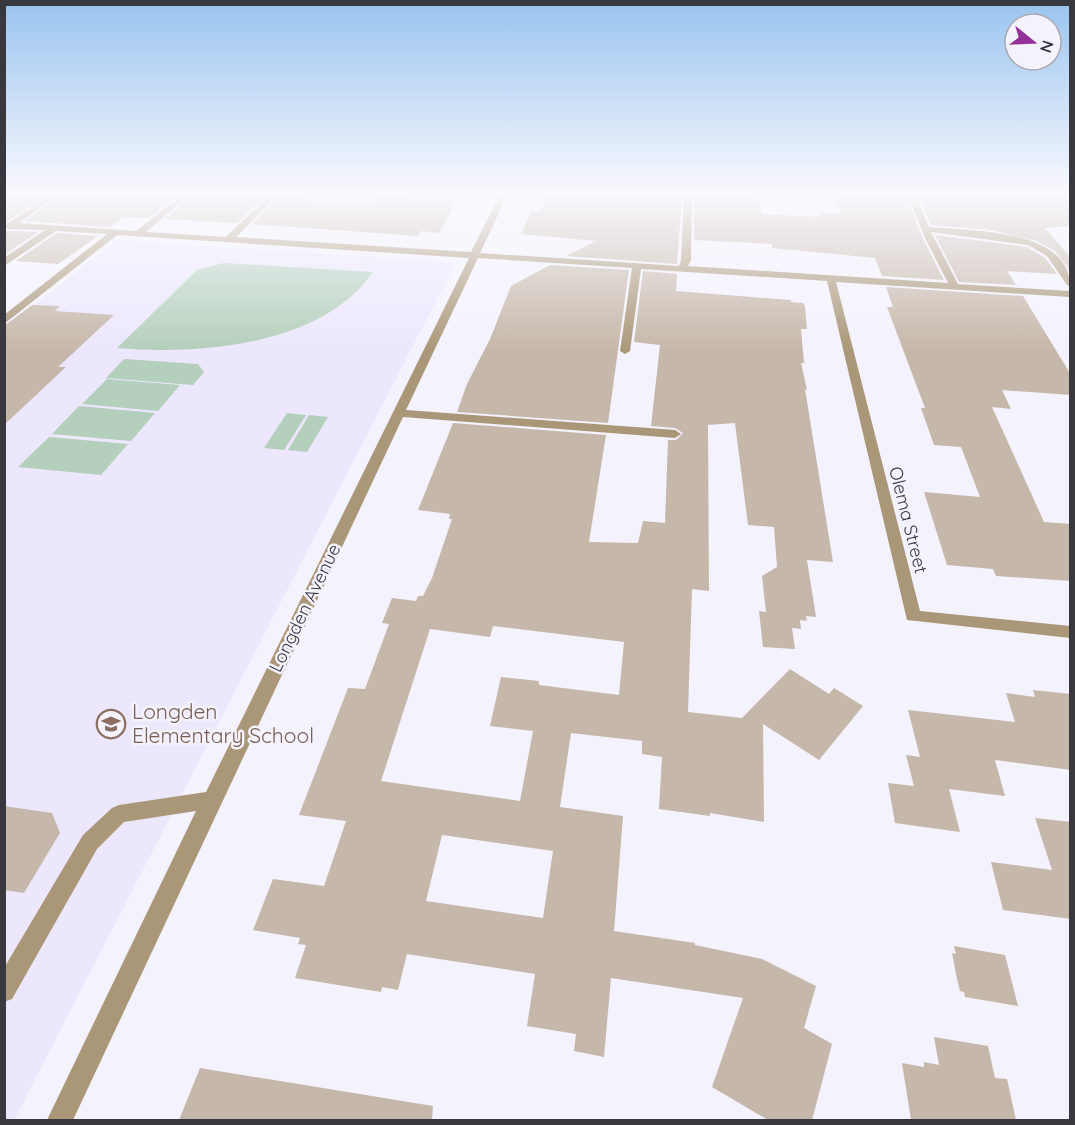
<svg xmlns="http://www.w3.org/2000/svg" width="1075" height="1125" font-family="Quicksand,sans-serif">
<style>
.built{fill:#ece7fc}
.green{fill:#b4cfbb}
.building{fill:#c5b7a9;fill-rule:evenodd}
.lines{fill:none;stroke-linecap:round;stroke-linejoin:round}
.minor{fill:#aa9778;fill-rule:evenodd}
.labels{text-anchor:middle;stroke-width:5;stroke-linejoin:round;paint-order:stroke}
.street-label{font-size:18px;fill:#3a383f;stroke:#f4f2fd}
.near-education-label{font-size:21px;fill:#785e54;stroke:#f4f2fd;text-anchor:start}
</style>
<rect width="100%" height="100%" fill="#f4f2fd"/>
<path class="built" d="M117 240 441 261 452 265V270L14 1120H5V328Z"/>
<g class="green">
<path d="M224 263 373 272C322 346 199 355 117 348L197 270Z"/>
<path d="M124 359 198 364 204 372 193 385 106 378Z"/>
<path d="M107 379 180 385 158 411 82 404Z"/>
<path d="M79 406 155 413 131 441 52 434Z"/>
<path d="M287 413 306 415 284 450 264 448Z"/>
<path d="M309 415 328 417 307 452 288 450Z"/>
<path d="M49 437 128 444 101 475 18 467Z"/>
</g>
<g class="building">
<path d="M4 194H48L8 221 4 220Z"/>
<path d="M62 194H180L149 218 123 217 110 227 25 221Z"/>
<path d="M193 194H268L237 223 165 219Z"/>
<path d="M281 194H310L303 201 371 205 380 197 457 201 439 233 421 231 418 236 252 224Z"/>
<path d="M548 194H686L682 197 677 264 566 256 596 241 521 234 531 211H541Z"/>
<path d="M690 194H748L749 198 760 199 762 214 820 217 819 213 840 214 834 194H905L924 241 944 280 882 276 875 258 772 248V244L694 240V197Z"/>
<path d="M917 194H1071V226L1045 228 1071 258V275L1067 266 1055 251 1037 241 991 230 931 225Z"/>
<path d="M4 230 9 231 38 232 4 255Z"/>
<path d="M57 233 98 236 58 264 16 261Z"/>
<path d="M935 235 1027 247 1045 258 1057 274 1007 271 1016 285 959 282Z"/>
<path d="M550 265 629 270 608 423 457 412 467 384 490 339 511 286Z"/>
<path d="M643 271 677 274 676 291 791 300V302L803 303 805 306 807 329H801L804 363H801L807 390 805 389 833 562 807 560 816 617 806 616 807 621 800 620 801 629 792 628 795 649 763 647 759 611 766 612 762 576 777 567 774 527 748 525 735 423 708 425 709 591 692 589 688 712 742 718 790 669 829 694 834 688 863 706 819 760 763 724 764 822 710 813V816L659 809 662 757 642 754V741L571 733 560 807 623 816 614 931 695 943V945L762 959 816 986 804 1028 832 1044 812 1120H768L712 1087 743 998 611 978 604 1057 574 1051 576 1034 527 1026 535 974 407 954 398 990 382 987 381 992 295 978 306 945 298 944 300 938 253 930 273 879 324 886 346 821 299 815 348 688 365 689 389 624 382 623 392 598 416 601 418 596H423L432 578 452 519H449L450 514 418 510 453 423 606 435 589 542 638 543 643 521 665 523 668 440H676L683 433 675 428 651 426 660 345 634 342ZM493 626 624 642 619 695 539 685V681L501 677 490 726 533 731 520 801 381 781 430 629 490 637ZM442 835 553 851 543 918 426 901Z"/>
<path d="M886 287 1023 296 1071 375V395L1002 390 1011 409 992 407 1044 522 1071 524V581L996 576 993 569 947 565 924 492 980 497 961 447 934 445 921 408H925L887 307H893Z"/>
<path d="M32 305 60 306 55 311 114 315 58 367H66L4 425V326Z"/>
<path d="M1033 690 1071 694V770L995 760 1005 796 949 789 960 832 895 823 888 783 914 786 906 755 920 757 908 710 1015 722 1006 693 1035 697Z"/>
<path d="M4 806 52 813 60 833 24 893 4 890Z"/>
<path d="M1035 818 1071 822V919L1003 910 991 862 1052 870Z"/>
<path d="M954 946 1005 955 1018 1006 965 997 964 992 960 991 957 979 952 953 956 954Z"/>
<path d="M934 1037 988 1046 995 1078 1007 1079 1016 1120H911L902 1063 924 1067V1062L939 1065Z"/>
<path d="M200 1068 433 1106 432 1120H179Z"/>
</g>
<g class="lines">
<path class="minor" d="M51 194H60L19 223 136 231 183 194H191L146 232 226 237 271 194H279L236 237 471 252 500 194H508L480 253 679 266 681 260 684 197 688 195 692 197 691 260 688 266 948 283 926 240 907 194H915L929 227C969 231 1070 228 1070 286L1067 285 1047 256 1028 245 931 232 958 284 1070 291V297L836 282 920 611 1070 626V638L907 620 827 281 641 269 630 351 625 354 620 351 632 268 478 258 406 410 675 430 681 434 675 438 403 417 73 1120H47L196 811 124 822 97 849 12 999 4 1002V968L83 835 112 808 119 805 206 792 469 258 117 235 4 324V315L107 234 56 231 4 266V258L45 230 9 229 4 228V222L8 223Z"/>
</g>
<linearGradient id="sky" x2="0" y2="1"><stop stop-color="#99c4ef"/><stop offset="0.55" stop-color="#faf9fe"/><stop offset="1" stop-color="#faf9fe" stop-opacity="0"/></linearGradient>
<rect width="1075" height="351" fill="url(#sky)"/>
<defs>
<g id="school-ring" transform="scale(1.5)"><circle r="9.5" fill="#f4f2fd" stroke="#8d6e63" stroke-width="1.5"/><path d="M0-5L7-2L0 1L-7-2ZM-4 1L0 2.5L4 1V4Q0 6-4 4Z" fill="#8d6e63"/></g>
</defs>
<g fill-rule="evenodd">
<use href="#school-ring" x="111" y="724"/>
</g>
<g class="labels">
<g class="street-label">
<text transform="translate(908 520) rotate(76)" y="6">Olema Street</text>
<text transform="translate(305 608) rotate(-64)" y="6">Longden Avenue</text>
</g>
<g class="near-education-label">
<text x="132" y="719">Longden<tspan x="132" dy="24">Elementary School</tspan></text>
</g>
</g>
<rect width="1075" height="1125" fill="none" stroke="#3a383f" stroke-width="12"/>
<g transform="translate(1033 42) rotate(108)"><circle r="28" fill="#f4f2fd" stroke="#aaa8b1" stroke-width="1.5"/>
<path d="M0-4.5L10 22L0 15L-10 22Z" fill="#923198"/>
<text y="-9" font-size="16" font-weight="bold" text-anchor="middle" fill="#3a383f">N</text>
</g>
</svg>
